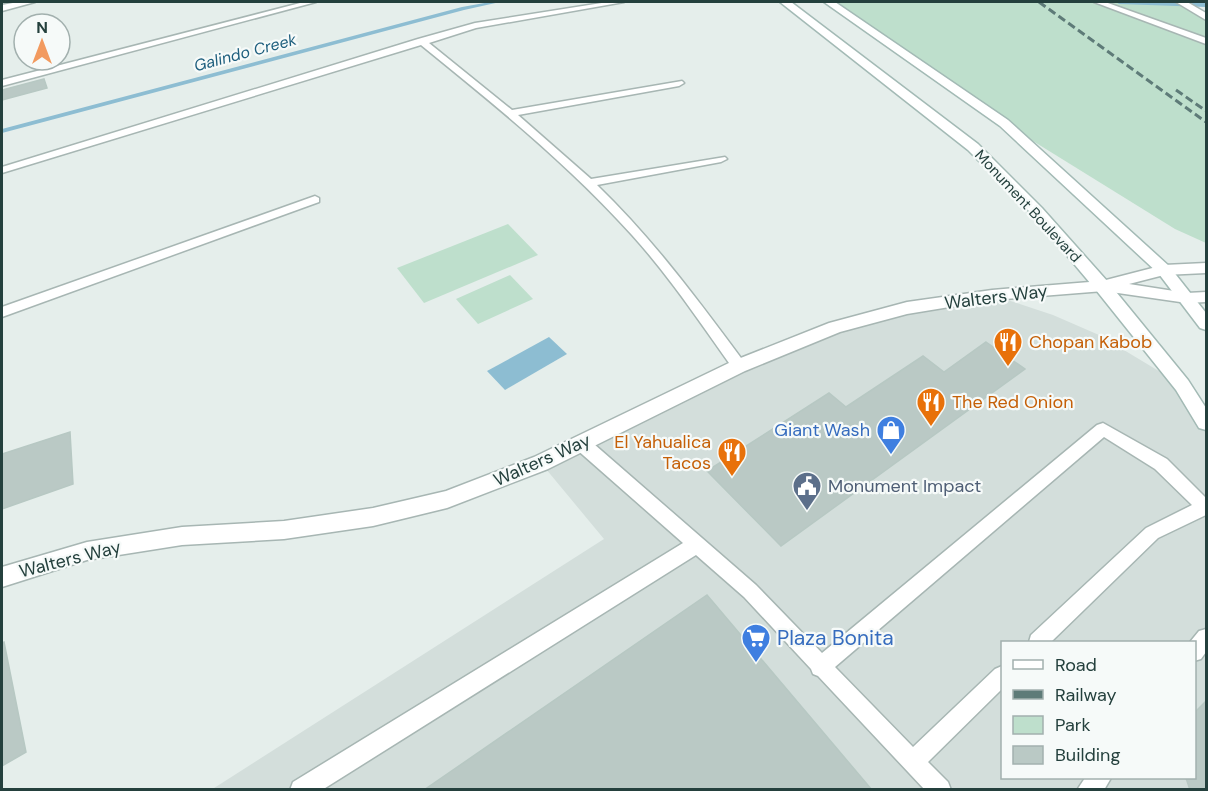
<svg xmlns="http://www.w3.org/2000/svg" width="1208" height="791" font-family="'DM Sans',sans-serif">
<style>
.built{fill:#d3dedb;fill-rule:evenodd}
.green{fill:#bedfcc}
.water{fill:#8dbdd2}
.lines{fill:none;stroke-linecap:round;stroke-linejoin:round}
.stream{fill:#8dbdd2;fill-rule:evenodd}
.building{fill:#bac9c5;stroke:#b7c8c3;stroke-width:1.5}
.lane-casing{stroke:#a7b6b3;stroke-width:3}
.street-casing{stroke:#a7b6b3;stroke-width:3}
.secondary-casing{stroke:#a3bab5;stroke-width:3}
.lane{fill:#fff;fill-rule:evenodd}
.street{fill:#fff;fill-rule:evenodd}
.secondary{fill:#fff;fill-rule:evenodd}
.rail{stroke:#5e7b78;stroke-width:3;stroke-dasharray:8 4;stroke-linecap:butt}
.labels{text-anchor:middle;stroke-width:4.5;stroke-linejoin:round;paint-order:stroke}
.far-street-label{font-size:15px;fill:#24403d;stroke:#f6faf9}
.far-water-label{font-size:16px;font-style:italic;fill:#1d5e7d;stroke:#f6faf9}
.street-label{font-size:18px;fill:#24403d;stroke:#f6faf9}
.food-label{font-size:18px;fill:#c56008;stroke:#f6faf9;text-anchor:start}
.shop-label{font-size:18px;fill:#366cbe;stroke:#f6faf9;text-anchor:end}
.service-label{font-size:18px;fill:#4e5e75;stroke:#f6faf9;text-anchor:start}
.near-shop-label{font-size:21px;fill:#366cbe;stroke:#f6faf9;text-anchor:start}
</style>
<rect width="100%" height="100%" fill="#e5eeeb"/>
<path class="built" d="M992 295 1053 315 1099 335 1182 385 1206 423V789L211 790 604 539 541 463 835 327ZM1002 642H1194V778H1002Z"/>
<g class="green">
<path d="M829 2H1181L1206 17V243L1175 229 1004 123Z"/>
<path d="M508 224 538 255 424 303 397 268Z"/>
<path d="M510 275 533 299 478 324 456 299Z"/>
</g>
<path class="water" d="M549 337 567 354 505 390 487 371Z"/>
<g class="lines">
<g class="stream">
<path d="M490 2H500L464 10 2 133V129L462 7Z"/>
<path d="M1116 2 1206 3V7L1119 4Z"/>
</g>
</g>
<g class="building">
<path d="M44 79 47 88 2 100V90Z"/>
<path d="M986 342 1025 369 781 546 707 471 829 393 846 407 923 356 944 372Z"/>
<path d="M70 432 73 484 2 509V454Z"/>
<path d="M707 595 872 790H424Z"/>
<path d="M4 642 26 752 2 766V643Z"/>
<path d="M1206 701V790H1190L1186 778H1194V713Z"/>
</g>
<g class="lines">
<g class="lane-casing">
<g id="lane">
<path d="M304 2H316L2 86V80Z"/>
<path d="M608 2H624L476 28 429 43 512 110 682 81 684 83 679 86 518 115 591 179 725 157 727 159 721 162 597 185C653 239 698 300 744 362L746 366 744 370H734C701 324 670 277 632 235 568 164 495 105 421 45L2 173V167L418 39 475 23Z"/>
<path d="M1094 2H1105L1206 38V44Z"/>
<path d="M315 196 319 198V202L2 317V307Z"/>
<path d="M1103 423 1167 459 1206 498V515L1158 538 1051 642H1029L1031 635 1146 528 1192 505 1155 469 1104 437 835 667 913 747 995 669 1002 666V689L928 762 948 782 951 790H925L818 676 813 674 811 669 744 597 696 555 322 790H290L293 782 683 543 575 448 573 443 575 438 581 437 587 438 756 585 822 653 1097 425Z"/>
<path d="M1206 629V652L1201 659 1194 661V642H1190L1199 631Z"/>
<path d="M1085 778H1111L1104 790H1077Z"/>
</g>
</g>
<g class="street-casing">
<g id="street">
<path d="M18 2H35L2 11V5Z"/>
<path d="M1176 2H1187L1206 13V20Z"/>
<path d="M1206 263V273L1164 275 1129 284 1187 293 1206 292V302L1187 303 1104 291 992 300 907 314 840 332 745 371 548 469 447 508 373 526 284 539 182 545 87 560 2 587V567L87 542 182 527 284 521 373 508 446 491 534 457 733 361 829 323 907 302 992 290 1102 281 1164 265Z"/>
</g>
</g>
<g class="secondary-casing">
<g id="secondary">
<path d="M780 2H791L978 144 1042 208 1108 282 1188 380 1206 408V430L1199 428 1176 390 1096 290 1032 214 968 150Z"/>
<path d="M824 2H835L1008 120 1169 266 1206 313V330L1200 328 1159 274 1000 126Z"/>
</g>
</g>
<use href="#lane" class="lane"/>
<use href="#street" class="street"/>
<use href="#secondary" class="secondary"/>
<g class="rail">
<path d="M1039 2 1206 122"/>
<path d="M1176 90 1206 111"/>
</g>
</g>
<defs>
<g id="restaurant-pin" transform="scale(1.5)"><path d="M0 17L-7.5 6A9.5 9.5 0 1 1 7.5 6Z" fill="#e8710a" stroke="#f6faf9"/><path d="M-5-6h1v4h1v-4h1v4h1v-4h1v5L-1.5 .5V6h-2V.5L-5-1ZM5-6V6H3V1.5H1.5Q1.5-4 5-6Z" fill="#fff"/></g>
<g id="shop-pin" transform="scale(1.5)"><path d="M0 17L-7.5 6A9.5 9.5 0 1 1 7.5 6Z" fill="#3f7fe0" stroke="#f6faf9"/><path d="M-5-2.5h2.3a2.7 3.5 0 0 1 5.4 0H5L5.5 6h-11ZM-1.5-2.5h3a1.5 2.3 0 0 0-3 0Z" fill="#fff"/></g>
<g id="civic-pin" transform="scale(1.5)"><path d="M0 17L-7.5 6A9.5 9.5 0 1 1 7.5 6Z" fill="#5c6f8a" stroke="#f6faf9"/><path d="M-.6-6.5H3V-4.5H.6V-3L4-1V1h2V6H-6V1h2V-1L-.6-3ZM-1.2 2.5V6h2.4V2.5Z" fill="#fff"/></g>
<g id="supermarket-pin" transform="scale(1.5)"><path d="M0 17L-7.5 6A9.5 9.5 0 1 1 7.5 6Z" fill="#3f7fe0" stroke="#f6faf9"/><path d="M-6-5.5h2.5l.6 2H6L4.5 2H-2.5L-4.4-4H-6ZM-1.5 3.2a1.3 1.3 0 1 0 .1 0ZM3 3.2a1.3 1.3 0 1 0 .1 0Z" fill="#fff"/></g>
</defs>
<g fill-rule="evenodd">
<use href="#restaurant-pin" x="1008" y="342"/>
<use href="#restaurant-pin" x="931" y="402"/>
<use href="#shop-pin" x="891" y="430"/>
<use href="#restaurant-pin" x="732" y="452"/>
<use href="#civic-pin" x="807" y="486"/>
<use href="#supermarket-pin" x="756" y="638"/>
</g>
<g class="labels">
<g class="far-street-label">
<text transform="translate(1028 206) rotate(47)" y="5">Monument Boulevard</text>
</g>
<g class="far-water-label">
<text transform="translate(245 52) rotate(-15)" y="6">Galindo Creek</text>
</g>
<g class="street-label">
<text transform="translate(996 297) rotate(-7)" y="6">Walters Way</text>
<text transform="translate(542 460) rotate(-24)" y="6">Walters Way</text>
<text transform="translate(70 559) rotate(-14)" y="6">Walters Way</text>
</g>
<g class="food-label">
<text x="1029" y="348">Chopan Kabob</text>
<text x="952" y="408">The Red Onion</text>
<text x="711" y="448" text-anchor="end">El Yahualica<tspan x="711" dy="21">Tacos</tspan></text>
</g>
<g class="shop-label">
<text x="870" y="436">Giant Wash</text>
</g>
<g class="service-label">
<text x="828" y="492">Monument Impact</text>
</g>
<g class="near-shop-label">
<text x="777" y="645">Plaza Bonita</text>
</g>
</g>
<rect width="1208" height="791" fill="none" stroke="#24403d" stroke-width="6"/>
<rect x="1001" y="641" width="195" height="138" fill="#f6faf9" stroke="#a2b0ae" stroke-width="1.5"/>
<rect x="1013" y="660" width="30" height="9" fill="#ffffff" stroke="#a2b0ae" stroke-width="1.5"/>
<text x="1055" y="671" font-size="18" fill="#24403d">Road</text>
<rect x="1013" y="690" width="30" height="9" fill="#5e7b78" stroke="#a2b0ae" stroke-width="1.5"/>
<text x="1055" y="701" font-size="18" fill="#24403d">Railway</text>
<rect x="1013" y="716" width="30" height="18" fill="#bedfcc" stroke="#a2b0ae" stroke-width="1.5"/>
<text x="1055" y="731" font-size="18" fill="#24403d">Park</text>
<rect x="1013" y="746" width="30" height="18" fill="#bac9c5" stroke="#a2b0ae" stroke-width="1.5"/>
<text x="1055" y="761" font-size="18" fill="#24403d">Building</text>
<g transform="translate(42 42)"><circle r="28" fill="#f6faf9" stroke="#a2b0ae" stroke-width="1.5"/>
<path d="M0-4.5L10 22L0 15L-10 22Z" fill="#f29a5f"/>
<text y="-9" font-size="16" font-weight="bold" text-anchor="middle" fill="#24403d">N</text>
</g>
</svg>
